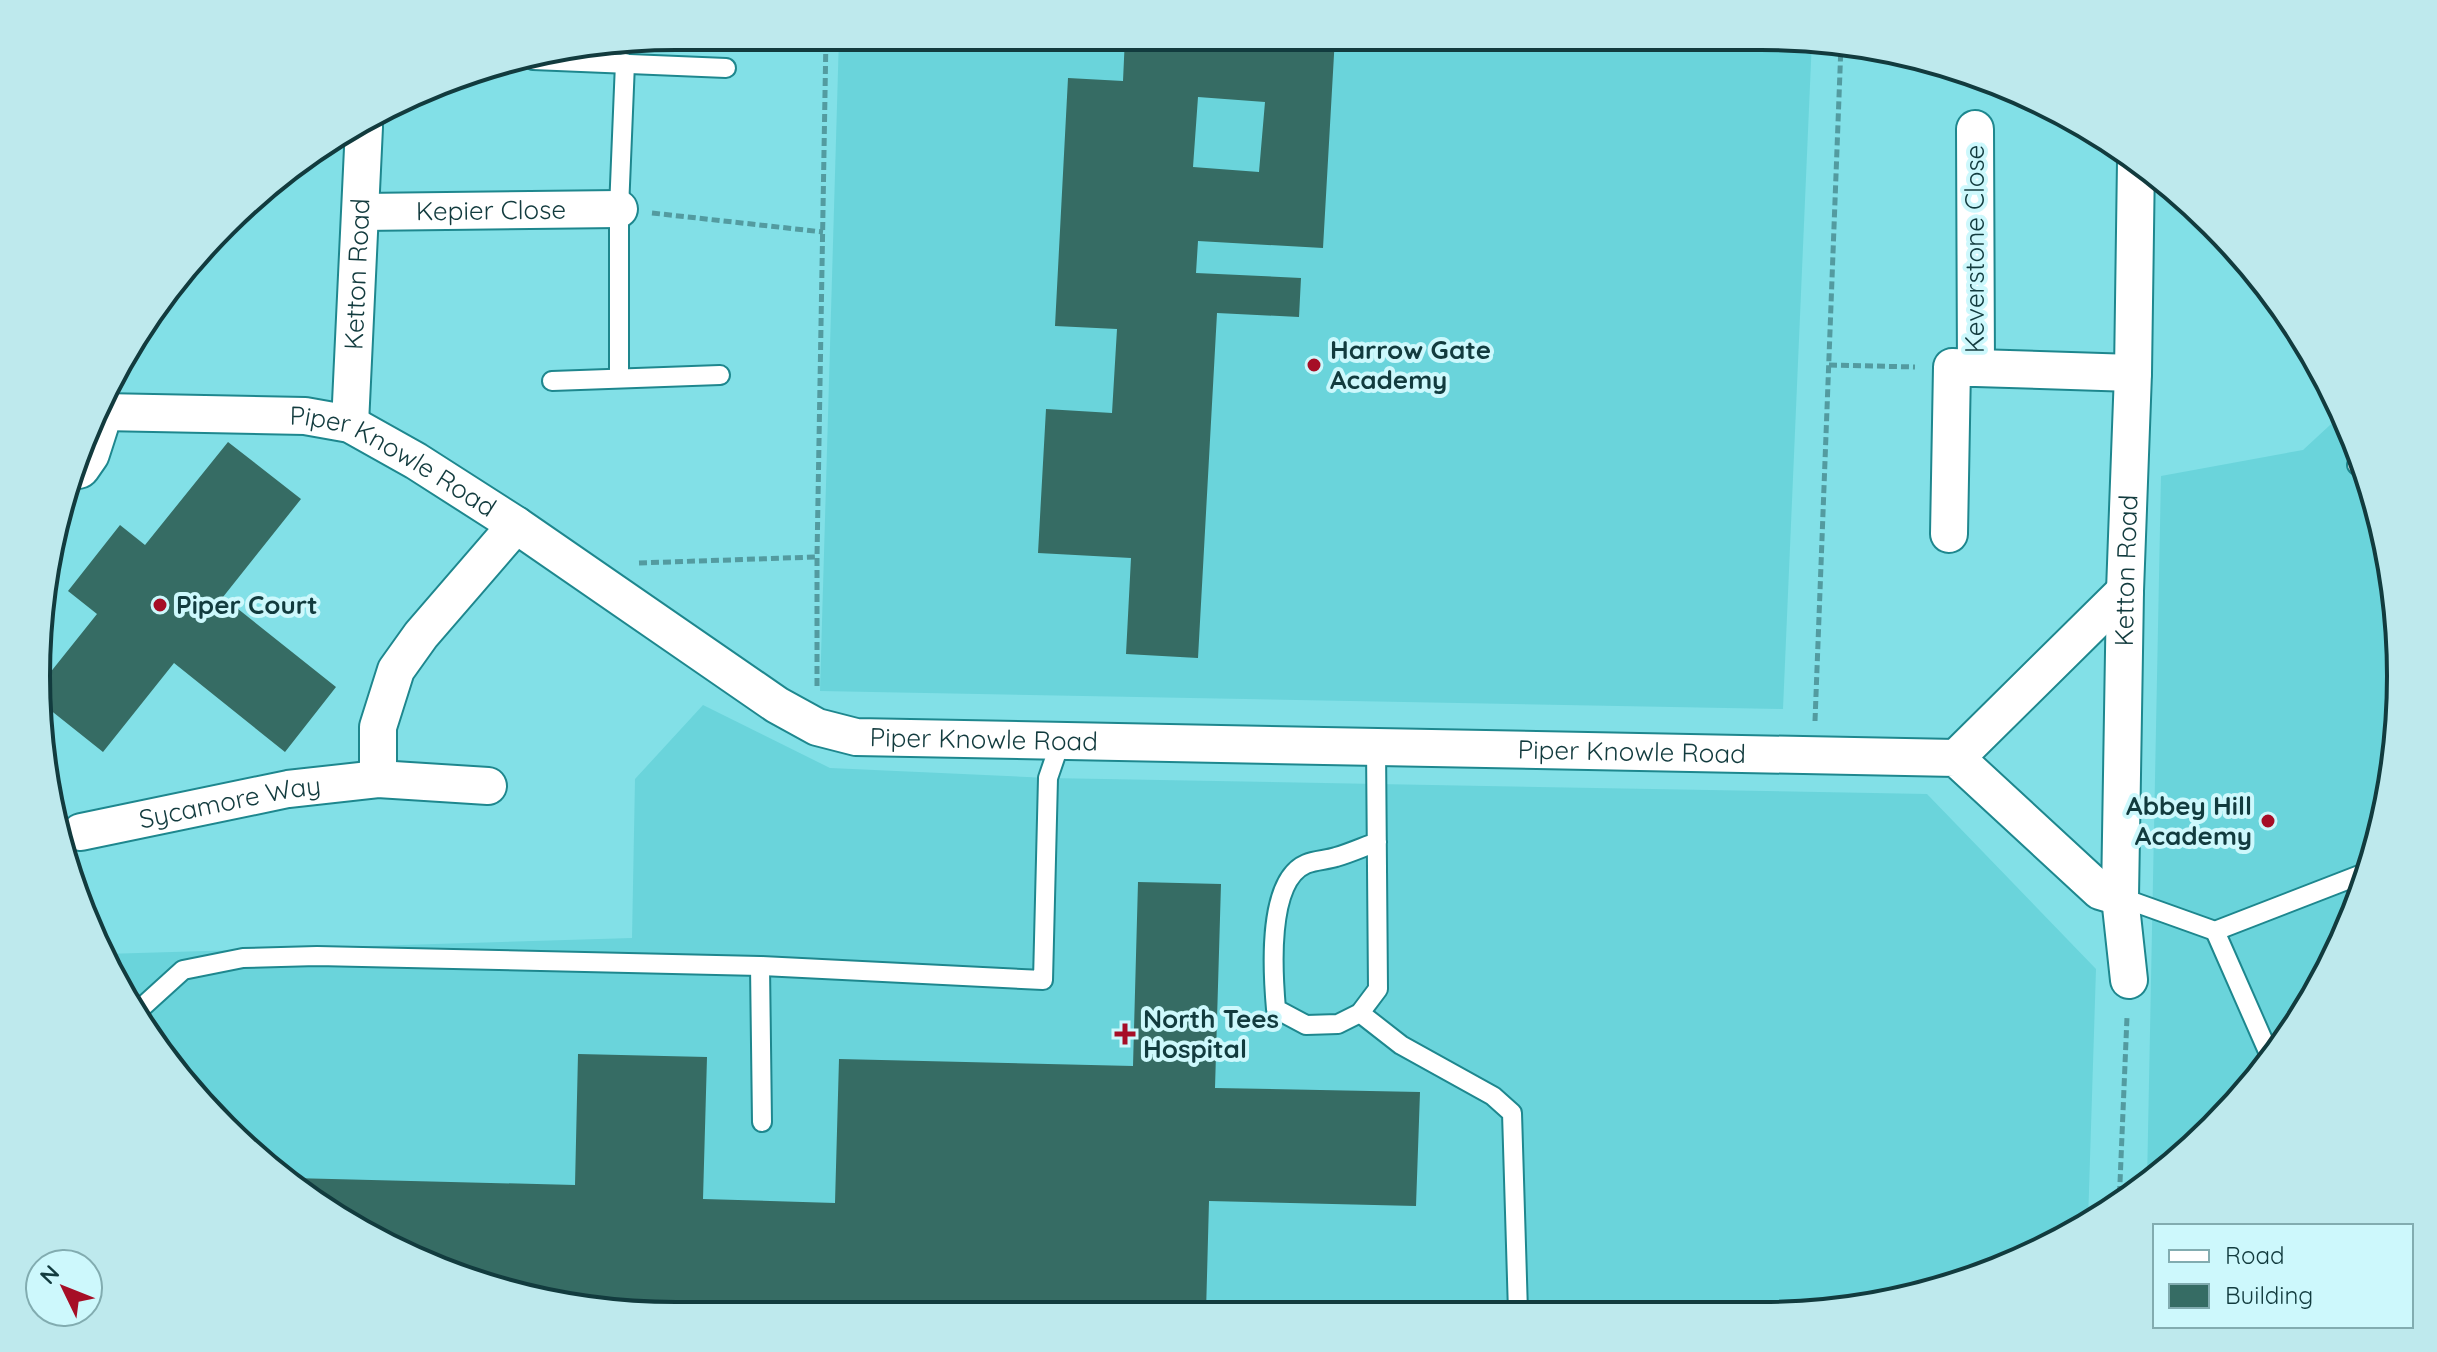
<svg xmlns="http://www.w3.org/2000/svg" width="2437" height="1352" font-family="Quicksand,sans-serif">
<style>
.built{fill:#6ad4db}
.building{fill:#366c64;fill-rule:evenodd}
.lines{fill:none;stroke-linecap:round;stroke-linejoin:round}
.lane-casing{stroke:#1e878e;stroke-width:22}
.street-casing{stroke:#1e878e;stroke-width:40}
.secondary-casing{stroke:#1e878e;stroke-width:48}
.path{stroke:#539ba0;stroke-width:5;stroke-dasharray:8 4;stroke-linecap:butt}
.lane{stroke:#fff;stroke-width:18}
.street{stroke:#fff;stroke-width:36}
.secondary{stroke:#fff;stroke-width:44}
.poi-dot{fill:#a60e26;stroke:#cdf8fc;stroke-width:3}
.labels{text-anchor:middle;stroke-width:8;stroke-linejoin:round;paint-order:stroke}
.street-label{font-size:26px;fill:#123b3e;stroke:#cdf8fc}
.poi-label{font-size:26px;font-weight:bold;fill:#123b3e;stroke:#cdf8fc;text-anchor:start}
.rim{fill:none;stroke:#123b3e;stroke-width:4}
</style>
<rect width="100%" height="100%" fill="#82e0e7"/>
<g class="built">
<path d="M839 36 1812 39 1783 709 820 691Z"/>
<path d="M2343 413 2379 511 2400 635 2395 760 2367 882 2315 996 2214 1128 2147 1183 2161 476 2303 450Z"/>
<path d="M703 705 830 768 1048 778 1927 794 2096 969 2088 1222 1967 1282 1844 1311 635 1315 510 1294 356 1230 195 1098 105 954 632 938 635 779Z"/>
</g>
<g class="building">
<path d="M1125 37H1335L1323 248 1198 241 1196 273 1301 278 1299 317 1217 313 1198 658 1126 654 1131 558 1038 553 1046 409 1112 413 1117 329 1055 326 1068 78 1123 81ZM1198 97 1265 102 1259 172 1193 167Z"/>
<path d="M228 442 301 499 223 597 336 687 285 752 174 663 103 752 39 701 41 684 97 614 68 591 120 525 145 545Z"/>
<path d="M1138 882 1221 884 1215 1088 1420 1092 1416 1206 1209 1201 1206 1313 635 1315 510 1294 356 1230 292 1178 575 1185 578 1054 707 1057 703 1199 835 1203 839 1059 1133 1066Z"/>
</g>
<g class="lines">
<g class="lane-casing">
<g id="lane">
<path d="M533 60 726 68"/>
<path d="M619 378V209L625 63"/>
<path d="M552 381 720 375"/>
<path d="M2357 465 2361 461"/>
<path d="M1376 746 1378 989 1360 1013 1338 1024 1306 1025 1276 1009C1273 975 1266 881 1306 864 1315 860 1327 860 1336 857 1350 853 1363 847 1377 842"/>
<path d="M2120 897 2215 931 2370 871"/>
<path d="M2215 931 2270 1056"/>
<path d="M760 966 762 1122"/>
<path d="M140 1009 183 970 243 958 317 956 760 966 1043 980 1048 778 1061 740"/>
<path d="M1360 1013 1401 1045 1493 1096 1512 1113 1518 1312"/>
</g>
</g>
<g class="street-casing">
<g id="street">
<path id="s1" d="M361 212 619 209"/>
<path d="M1976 368 2133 373"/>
<path id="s2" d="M102 412 305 416 350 424 416 461 516 525 777 705 817 727 856 737 1956 758 2100 891 2120 897"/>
<path id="s3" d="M350 424 364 127"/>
<path d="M1949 534 1952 367 1976 368 1975 129"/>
<path d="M1956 758 2125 591"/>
<path d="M378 779V727L396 670 421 635 516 525"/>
<path id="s4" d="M81 832 288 789 378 779 488 786"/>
<path id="s5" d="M2129 980 2120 897 2125 591 2133 373 2136 161"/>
</g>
</g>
<g class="secondary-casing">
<path id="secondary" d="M78 466 87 453 96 425"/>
</g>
<g class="path">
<path d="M652 213 823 232"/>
<path d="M1829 365 1915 367"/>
<path d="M639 563 816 557"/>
<path d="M817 686V557L826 36"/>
<path d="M1815 721 1841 45"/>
<path d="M2119 1206 2127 1017"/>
</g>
<use href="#lane" class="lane"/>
<use href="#street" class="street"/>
<use href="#secondary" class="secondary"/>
</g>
<g class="poi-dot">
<circle cx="1314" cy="365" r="8"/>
<circle cx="160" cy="605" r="8"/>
<circle cx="2268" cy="821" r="8"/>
<path d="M1121 1022h8v8h8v8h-8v8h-8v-8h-8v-8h8z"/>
</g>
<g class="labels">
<g class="street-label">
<text dy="9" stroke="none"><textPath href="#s1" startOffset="130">Kepier Close</textPath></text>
<text transform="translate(1975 249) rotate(-90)" y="9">Keverstone Close</text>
<text dy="9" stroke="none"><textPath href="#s3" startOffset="150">Ketton Road</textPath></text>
<text dy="9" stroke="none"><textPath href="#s2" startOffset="302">Piper Knowle Road</textPath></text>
<text dy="9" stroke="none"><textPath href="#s5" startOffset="410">Ketton Road</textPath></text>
<text dy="9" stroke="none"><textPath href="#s2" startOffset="974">Piper Knowle Road</textPath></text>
<text dy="9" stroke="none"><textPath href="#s2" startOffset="1622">Piper Knowle Road</textPath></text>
<text dy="9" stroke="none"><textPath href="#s4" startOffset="152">Sycamore Way</textPath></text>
</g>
<g class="poi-label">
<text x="1330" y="359">Harrow Gate<tspan x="1330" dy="30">Academy</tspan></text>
<text x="176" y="614">Piper Court</text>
<text x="2252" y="815" text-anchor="end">Abbey Hill<tspan x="2252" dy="30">Academy</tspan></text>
<text x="1143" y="1028">North Tees<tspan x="1143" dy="30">Hospital</tspan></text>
</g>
</g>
<path d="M0 0H2437V1352H0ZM676 50H1761A626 626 0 0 1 2387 676V676A626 626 0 0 1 1761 1302H676A626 626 0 0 1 50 676V676A626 626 0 0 1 676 50Z" fill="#bee9ed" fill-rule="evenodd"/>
<path class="rim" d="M676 50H1761A626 626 0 0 1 2387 676V676A626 626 0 0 1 1761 1302H676A626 626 0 0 1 50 676V676A626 626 0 0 1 676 50Z"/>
<rect x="2153" y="1224" width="260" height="104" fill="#cdf8fc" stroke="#82acb0" stroke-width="2"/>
<rect x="2169" y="1250" width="40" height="12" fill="#ffffff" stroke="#82acb0" stroke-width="2"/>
<text x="2225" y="1264" font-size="24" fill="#123b3e">Road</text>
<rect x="2169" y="1284" width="40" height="24" fill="#366c64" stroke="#82acb0" stroke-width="2"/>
<text x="2225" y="1304" font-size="24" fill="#123b3e">Building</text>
<g transform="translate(64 1288) rotate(313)"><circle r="38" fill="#cdf8fc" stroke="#82acb0" stroke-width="2"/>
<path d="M0-6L14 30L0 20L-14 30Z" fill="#a60e26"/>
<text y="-12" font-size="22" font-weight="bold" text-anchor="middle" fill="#123b3e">N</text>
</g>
</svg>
